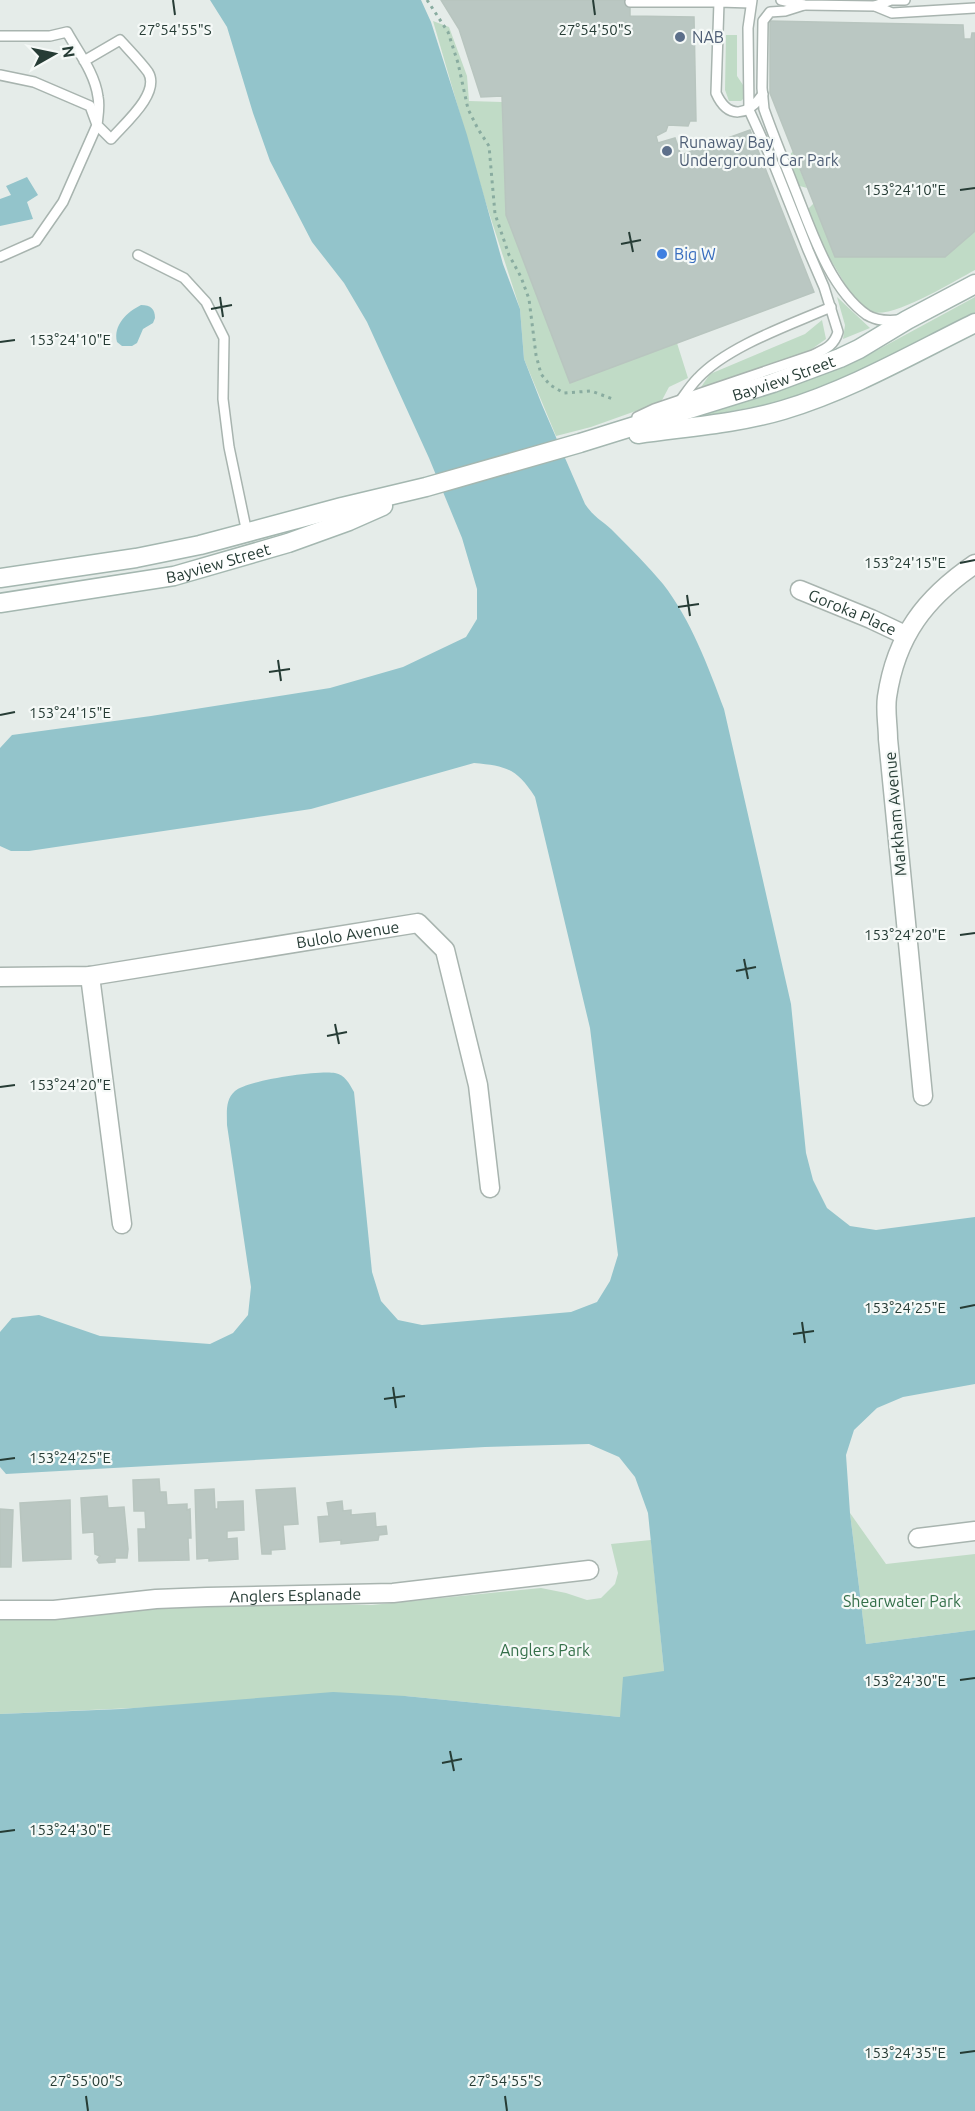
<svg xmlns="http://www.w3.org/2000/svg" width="975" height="2111" font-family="Ubuntu,sans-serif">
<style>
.green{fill:#c0dbc6}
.water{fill:#93c4cb}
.building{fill:#bac7c2;stroke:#b8c5bf;stroke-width:1.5}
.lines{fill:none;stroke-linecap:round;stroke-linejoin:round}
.lane-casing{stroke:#a8b4af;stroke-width:12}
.street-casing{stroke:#a8b4af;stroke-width:21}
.secondary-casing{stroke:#a4b7b0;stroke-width:21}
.path{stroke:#89aca0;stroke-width:3;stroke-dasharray:3 4.5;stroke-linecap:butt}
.lane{stroke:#fff;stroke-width:9}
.street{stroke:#fff;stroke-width:18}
.secondary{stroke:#fff;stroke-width:18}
.ticks{fill:none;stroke:#263c35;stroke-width:2}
.service-dot{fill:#5c6f8a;stroke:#f5f9f7;stroke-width:2}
.shop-dot{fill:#3f7fe0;stroke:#f5f9f7;stroke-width:2}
.labels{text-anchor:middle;stroke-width:4.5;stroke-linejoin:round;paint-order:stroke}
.service-label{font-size:16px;fill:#4e5e75;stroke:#f5f9f7;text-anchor:start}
.shop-label{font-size:16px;fill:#366cbe;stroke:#f5f9f7;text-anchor:start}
.street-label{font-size:16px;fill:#263c35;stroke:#f5f9f7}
.park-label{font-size:16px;fill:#346f49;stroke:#f5f9f7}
.ticks-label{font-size:15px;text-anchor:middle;fill:#263c35;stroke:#f5f9f7;stroke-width:4.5;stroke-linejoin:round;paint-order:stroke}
</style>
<rect width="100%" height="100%" fill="#e5ece9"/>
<g class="green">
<path d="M433 21 449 27 467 76 469 101 502 102 506 215 570 382 677 343 688 378 669 387 661 402 591 427 556 436 524 359 520 309 484 197Z"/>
<path d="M726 35H737V76L745 88 746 96 741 101H729L725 90Z"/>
<path d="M793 151 807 188 796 185 787 158Z"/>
<path d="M814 203 835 257H945L975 231V270C954 281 889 322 869 311 853 301 844 282 835 267 824 250 807 230 808 209Z"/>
<path d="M837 297 870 328 843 339 845 325Z"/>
<path d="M975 297V313L851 376 790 400 609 434 782 387 859 360Z"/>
<path d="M822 320 826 339 809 351 699 390 710 374 805 334Z"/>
<path d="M850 1513 886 1564 975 1554V1630L866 1644Z"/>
<path d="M651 1540 664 1671 620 1717 405 1696 0 1714V1619H34L209 1602 372 1605 541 1588 566 1593 587 1600 601 1598 615 1584 618 1573 611 1544Z"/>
</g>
<g class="water">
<path d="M210 0H421L431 22 467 135 503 264 520 309 524 359 542 405 585 504C596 520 604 521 615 533 631 549 648 566 663 584 691 620 708 666 724 709L791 1004 806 1153 813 1180 827 1208 850 1226 876 1230 975 1217V1384L903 1397 877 1408 854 1430 846 1455 850 1513 866 1644 975 1630V2111H0V1714L121 1709 333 1692 405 1696 620 1717 623 1677 664 1671 648 1513 635 1477 619 1457 589 1444 485 1447 6 1474 0 1467V1332L12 1318 39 1315 100 1336 210 1344 233 1333 248 1315 251 1287 227 1125C227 1112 225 1100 235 1091 247 1080 319 1070 335 1073 345 1075 349 1083 354 1092L372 1272 381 1301 398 1320 422 1325 571 1312 597 1302 610 1281 618 1255 590 1028 535 797C517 769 507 766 474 763L311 809 29 851H11L0 846V748L12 735 151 716 330 688 403 667 466 637 477 619V589L462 538 429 458 367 322 344 283 312 242 270 161 253 113 227 27Z"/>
<path d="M27 177 38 195 27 202 33 219 0 226V199L11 195 6 186Z"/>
<path d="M141 305C151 305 155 309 155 318L153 323 143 329 137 343 132 346H122L117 342C113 325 127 312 141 305Z"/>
</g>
<g class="building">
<path d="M441 0H630V16L694 17 696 121H690L688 126 668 125 666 131 656 136 658 143 675 138 681 155 750 130 814 292 570 383 506 215 502 96 481 97 459 29Z"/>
<path d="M770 21 963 25 964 39H971L972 33H975V231L945 257H835L770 93Z"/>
<path d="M159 1479 160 1492H166L167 1505 187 1504V1510L190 1509 191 1538H188L189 1560 139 1561 138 1529H146L145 1511H134L133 1480Z"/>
<path d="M295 1488 298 1524 283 1525 285 1549 271 1550V1554H262L256 1490Z"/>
<path d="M214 1489 215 1509H218V1502L243 1501 244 1530 227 1531V1539L237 1538 238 1559 209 1561V1558L197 1559 195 1490Z"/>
<path d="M107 1496 108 1508 124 1507 128 1549 127 1558H115V1562L99 1563 97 1560 100 1556 95 1554 94 1532 83 1533 81 1498Z"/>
<path d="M70 1500 71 1559 23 1561 20 1503Z"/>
<path d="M342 1501 343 1511 351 1510V1515L375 1513 376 1527 386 1526 387 1534 379 1535 378 1540 341 1544V1540L320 1542 318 1517 329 1516 327 1503Z"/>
<path d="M0 1509 13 1510 11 1567H0Z"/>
</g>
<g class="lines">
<g class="lane-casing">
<g id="lane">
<path d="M781 0 804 5 875 6 892 13 975 8"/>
<path d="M630 2H719L718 0"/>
<path d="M751 3 719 2 716 93C728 120 748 116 763 94"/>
<path d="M804 5 785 11 770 12 763 21 762 88 764 109C773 135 784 161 794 187 811 229 829 288 867 315 877 321 887 321 898 320"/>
<path d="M875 6 891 0H905"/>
<path d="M0 36H50L67 32C78 52 95 73 98 97 100 106 98 116 97 125L111 139C124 124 161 93 148 72 140 61 129 50 120 40L84 61"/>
<path d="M0 75 34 82 90 106 97 125 63 202 36 241 0 257"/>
<path d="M138 255 184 278 206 302 224 338 223 399 229 447 247 533"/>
<path d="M680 401C686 393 691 385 698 378 728 346 790 325 831 307"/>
<path d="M637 417 654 409 813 355C825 349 834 346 838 332L824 287 808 250 775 167 749 110 748 28 752 0"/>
</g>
</g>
<g class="street-casing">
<g id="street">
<path id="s1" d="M800 590 871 619 905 635"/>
<path d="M90 976 122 1224"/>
<path id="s2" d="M0 977 90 976 418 923 445 950 478 1085 490 1188"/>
<path d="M923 1096 888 739C888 725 885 711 887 697 896 636 925 598 975 564"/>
<path d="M918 1538 975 1531"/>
<path id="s3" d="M0 1610H54L156 1599 207 1597 393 1593 589 1570"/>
</g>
</g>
<g class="secondary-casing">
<g id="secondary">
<path d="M638 434C686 427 736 424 783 410 850 390 912 354 975 323"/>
<path id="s4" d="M0 578 136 558 200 545 342 507 426 487 580 443 773 383 840 358 859 349 907 320 975 284"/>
<path id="s5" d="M0 603 174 576 288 543 349 521 383 506"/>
</g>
</g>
<path class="path" d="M427 0 448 32 458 63 468 109 478 129 489 146 495 214 509 255 521 277 529 299 536 355 541 374 550 385 564 393 591 391 613 399"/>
<use href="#lane" class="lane"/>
<use href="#street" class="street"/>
<use href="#secondary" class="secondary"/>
</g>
<path class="ticks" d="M173 0 175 15M593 0 595 15M960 190 975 188M629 232 633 252M621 244 641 240M220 297 223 317M211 309 232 305M0 342 15 340M960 563 975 560M687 595 690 616M678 607 699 604M278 660 281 681M269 672 290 669M0 715 15 712M960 935 975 933M744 959 748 979M736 971 756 967M335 1024 339 1044M327 1036 347 1032M0 1087 15 1085M960 1308 975 1305M802 1322 805 1343M793 1334 814 1331M393 1387 396 1408M384 1399 405 1396M0 1460 15 1458M960 1680 975 1678M450 1751 454 1771M442 1763 462 1759M0 1832 15 1830M960 2053 975 2051M86 2096 88 2111M505 2096 507 2111"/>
<g class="service-dot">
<circle cx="680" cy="37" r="6"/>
<circle cx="667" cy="151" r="6"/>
</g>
<circle class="shop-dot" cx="662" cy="254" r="6"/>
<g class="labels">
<g class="service-label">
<text x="692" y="43">NAB</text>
<text x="679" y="148">Runaway Bay<tspan x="679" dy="18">Underground Car Park</tspan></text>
</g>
<g class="shop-label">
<text x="674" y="260">Big W</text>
</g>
<g class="street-label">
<text dy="6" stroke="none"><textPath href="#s4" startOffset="810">Bayview Street</textPath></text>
<text dy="6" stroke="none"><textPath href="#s5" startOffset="222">Bayview Street</textPath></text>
<text dy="6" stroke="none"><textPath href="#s1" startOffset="57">Goroka Place</textPath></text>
<text transform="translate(895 814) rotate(-95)" y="6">Markham Avenue</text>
<text dy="6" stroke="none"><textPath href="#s2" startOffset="351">Bulolo Avenue</textPath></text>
<text dy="6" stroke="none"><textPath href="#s3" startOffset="296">Anglers Esplanade</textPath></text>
</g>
<g class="park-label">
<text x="902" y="1607">Shearwater Park</text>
<text x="545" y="1656">Anglers Park</text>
</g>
</g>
<g class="ticks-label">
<text x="175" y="35">27°54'55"S</text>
<text x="595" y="35">27°54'50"S</text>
<text x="905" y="195">153°24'10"E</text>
<text x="70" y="345">153°24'10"E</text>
<text x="905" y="568">153°24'15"E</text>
<text x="70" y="718">153°24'15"E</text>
<text x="905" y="940">153°24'20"E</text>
<text x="70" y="1090">153°24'20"E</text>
<text x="905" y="1313">153°24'25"E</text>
<text x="70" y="1463">153°24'25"E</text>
<text x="905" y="1686">153°24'30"E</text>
<text x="70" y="1835">153°24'30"E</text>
<text x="905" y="2058">153°24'35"E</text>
<text x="86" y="2086">27°55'00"S</text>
<text x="505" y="2086">27°54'55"S</text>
</g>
<g transform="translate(54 54) rotate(81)" stroke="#f5f9f7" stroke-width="4.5" paint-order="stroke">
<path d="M0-4.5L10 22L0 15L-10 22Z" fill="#263c35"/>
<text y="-9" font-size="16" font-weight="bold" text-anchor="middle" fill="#263c35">N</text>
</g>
</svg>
